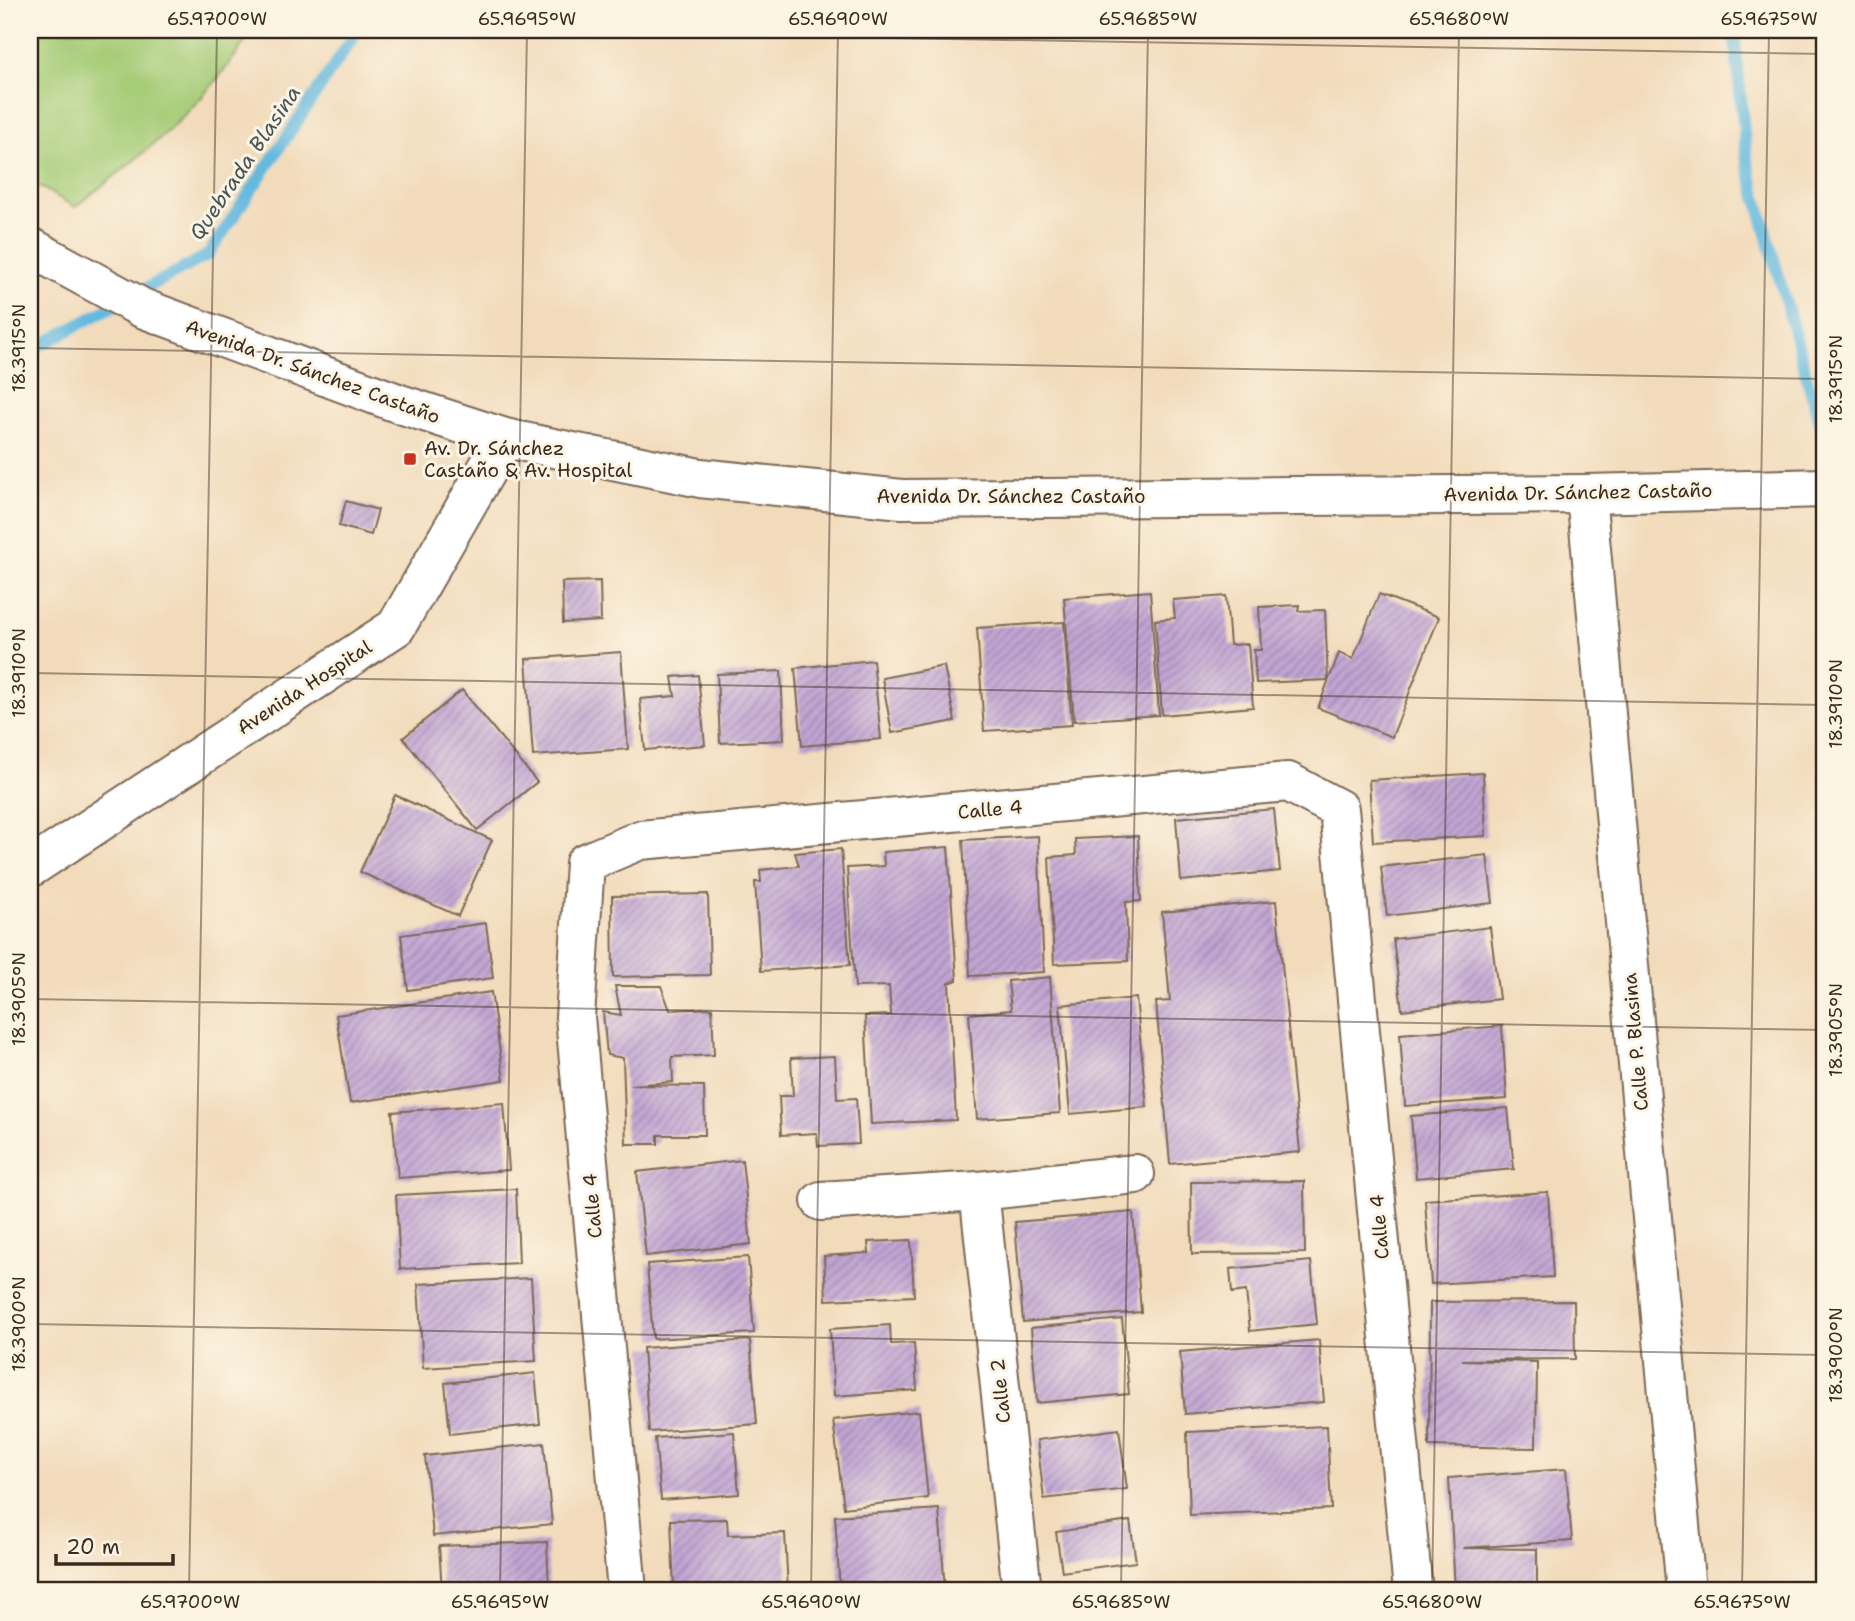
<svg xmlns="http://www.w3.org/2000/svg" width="1855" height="1621" font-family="'Shantell Sans',sans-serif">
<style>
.green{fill:#a5cc77;stroke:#707b4a;stroke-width:2}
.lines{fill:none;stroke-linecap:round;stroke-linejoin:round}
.stream{stroke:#63b9df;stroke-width:12}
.building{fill:url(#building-hatch)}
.minor-casing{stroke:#7b6855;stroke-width:42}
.minor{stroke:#fff;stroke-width:38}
.ticks{fill:none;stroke:#3b2a1e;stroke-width:2;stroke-opacity:0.45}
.poi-dot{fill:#c8321e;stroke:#fcf5e5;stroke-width:2.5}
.labels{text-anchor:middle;stroke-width:6;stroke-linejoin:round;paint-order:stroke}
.street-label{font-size:19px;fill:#3b2a1e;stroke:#fcf5e5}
.poi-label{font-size:19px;fill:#3b2a1e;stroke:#fcf5e5;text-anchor:start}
.water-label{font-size:21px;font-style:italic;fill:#475558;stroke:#fcf5e5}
.neatline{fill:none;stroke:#3b2a1e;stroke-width:2.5}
.ticks-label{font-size:18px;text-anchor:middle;fill:#3b2a1e}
</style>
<defs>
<pattern id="building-hatch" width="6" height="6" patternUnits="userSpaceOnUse" patternTransform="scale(1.75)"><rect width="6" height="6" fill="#c1a4d3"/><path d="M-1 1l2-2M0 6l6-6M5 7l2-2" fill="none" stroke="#9e86ab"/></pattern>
</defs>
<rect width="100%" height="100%" fill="#fcf5e5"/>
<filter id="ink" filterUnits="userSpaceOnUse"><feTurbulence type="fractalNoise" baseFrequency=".0143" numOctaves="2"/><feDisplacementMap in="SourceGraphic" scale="14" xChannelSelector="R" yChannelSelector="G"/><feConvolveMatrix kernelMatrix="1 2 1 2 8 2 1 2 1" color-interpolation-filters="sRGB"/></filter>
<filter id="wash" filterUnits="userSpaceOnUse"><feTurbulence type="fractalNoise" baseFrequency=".00686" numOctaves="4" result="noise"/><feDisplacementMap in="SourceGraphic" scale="28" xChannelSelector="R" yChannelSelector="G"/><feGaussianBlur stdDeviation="1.57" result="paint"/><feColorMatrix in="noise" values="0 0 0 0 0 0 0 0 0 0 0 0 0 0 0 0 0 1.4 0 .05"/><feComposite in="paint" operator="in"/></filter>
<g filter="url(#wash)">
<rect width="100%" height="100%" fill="#f2dbbb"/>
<path class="green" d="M30 30H252C206 106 145 153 75 207L30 181Z"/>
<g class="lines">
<g class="stream">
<path d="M1734 30 1747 162 1825 443"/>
<path d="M30 351 208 255 358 30"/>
</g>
</g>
<g id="blocks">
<g class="building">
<path d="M346 501 378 510 371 535 339 526Z"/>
<path d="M600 581 601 621 563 623 562 582Z"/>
<path d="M1150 591 1159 715 1074 721 1064 598Z"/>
<path d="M1379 594 1439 617 1392 737 1318 708 1339 653 1353 659Z"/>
<path d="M1226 596 1230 645 1248 644 1253 707 1162 715 1155 620 1175 618 1173 600Z"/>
<path d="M1299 605 1298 611 1325 610 1328 680 1256 683 1254 650H1261L1259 607Z"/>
<path d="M1064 622 1072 725 984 731 977 628Z"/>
<path d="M621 652 628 749 533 756 526 659Z"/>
<path d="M873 660 881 739 802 746 795 668Z"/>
<path d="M944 666 955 721 892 733 882 678Z"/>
<path d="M781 671 784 740 720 743 717 674Z"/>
<path d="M698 675 705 745 645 750 640 699 675 696 672 677Z"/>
<path d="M462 690 537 782 477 830 403 738Z"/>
<path d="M1483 773 1486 836 1373 842 1369 780Z"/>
<path d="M395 795 492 840 458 916 360 872Z"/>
<path d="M1274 809 1280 871 1181 881 1176 818Z"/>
<path d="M1038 836 1044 972 970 976 963 840Z"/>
<path d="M1138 836 1141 901 1126 902 1128 961 1054 964 1049 857 1076 855 1075 839Z"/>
<path d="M948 847 957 980 949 983 956 1120 871 1124 865 1016 891 1015 889 986 855 987 847 868 884 866 883 852Z"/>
<path d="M841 849 850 965 761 971 755 882H761L760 870 799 866 795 853Z"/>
<path d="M1487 855 1493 903 1387 916 1381 867Z"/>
<path d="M708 894 710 975 613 977 612 896Z"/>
<path d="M1276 901 1300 1152 1170 1164 1156 1002 1170 1001 1162 912Z"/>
<path d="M486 923 493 978 408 990 401 935Z"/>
<path d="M1490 927 1499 999 1402 1010 1393 939Z"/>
<path d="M1050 977 1060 1113 977 1119 969 1014 1011 1010 1008 981Z"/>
<path d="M615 986H661L670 1010 712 1008 714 1055 672 1057 673 1082 631 1085 704 1086 705 1135H658V1144H626L623 1058 607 1055 603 1012 621 1015Z"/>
<path d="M491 992 504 1080 350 1103 336 1015Z"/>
<path d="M1136 998 1147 1107 1070 1114 1060 1005Z"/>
<path d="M1502 1026 1507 1099 1405 1106 1400 1034Z"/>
<path d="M835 1056 837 1099 856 1098 859 1144 818 1146 817 1133 781 1135 779 1096H793L791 1058Z"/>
<path d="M504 1103 509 1170 398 1178 392 1112Z"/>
<path d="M1508 1108 1514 1169 1416 1178 1411 1116Z"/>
<path d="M742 1160 751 1244 646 1256 637 1172Z"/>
<path d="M1304 1181 1305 1253 1192 1254 1191 1182Z"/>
<path d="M516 1189 519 1263 400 1269 396 1195Z"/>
<path d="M1548 1192 1553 1277 1431 1284 1425 1200Z"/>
<path d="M1133 1212 1141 1312 1023 1322 1015 1222Z"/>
<path d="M911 1240 914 1296 826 1300 824 1256 869 1253 868 1242Z"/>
<path d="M748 1257 754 1333 653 1339 647 1264Z"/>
<path d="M1311 1261 1317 1324 1250 1331 1246 1291 1232 1293 1230 1269Z"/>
<path d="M531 1278 536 1361 423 1368 418 1284Z"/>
<path d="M1574 1301 1575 1359 1462 1360 1537 1362 1536 1448 1429 1446 1430 1302Z"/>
<path d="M1122 1319 1129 1394 1037 1403 1031 1328Z"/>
<path d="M890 1325 891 1344 914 1343 917 1390 834 1396 830 1329Z"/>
<path d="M750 1340 757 1424 649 1432 643 1348Z"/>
<path d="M1319 1340 1324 1402 1185 1414 1180 1352Z"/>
<path d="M535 1373 540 1424 450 1434 445 1383Z"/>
<path d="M919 1411 928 1498 844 1508 833 1420Z"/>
<path d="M1327 1426 1331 1509 1190 1515 1187 1432Z"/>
<path d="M1119 1429 1127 1489 1044 1499 1037 1440Z"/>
<path d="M734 1432 739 1494 661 1500 655 1438Z"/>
<path d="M544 1443 552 1524 433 1536 425 1456Z"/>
<path d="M1566 1469 1572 1541 1463 1548 1537 1549V1591H1455L1449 1478Z"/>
<path d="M939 1509 945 1591H840L835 1516Z"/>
<path d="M727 1519 728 1535 785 1533 788 1591H674L671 1520Z"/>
<path d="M1130 1521 1136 1562 1062 1572 1056 1532Z"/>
<path d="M547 1542 549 1591H442L439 1546Z"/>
</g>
</g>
</g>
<g filter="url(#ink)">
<use href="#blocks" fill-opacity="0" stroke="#7b6855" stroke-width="2"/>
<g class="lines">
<g class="minor-casing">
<g id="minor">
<path d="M30 247 142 308 400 404 505 438 700 478 902 499 1586 494 1825 488"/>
<path d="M1586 494 1686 1591"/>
<path d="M30 868 396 627 505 438"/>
<path d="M979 1191 1022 1591"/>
<path d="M821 1201 979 1191 1135 1174"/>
<path d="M627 1591 575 1017 585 863 640 840 1288 782 1339 809 1413 1591"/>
</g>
</g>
<use href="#minor" class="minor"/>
</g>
</g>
<path class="ticks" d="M429 30 1825 54M30 348 1825 379M30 673 1825 705M30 999 1825 1030M30 1324 1825 1355M189 1591 217 30M500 1591 527 30M811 1591 838 30M1121 1591 1148 30M1432 1591 1459 30M1742 1591 1769 30"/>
<rect class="poi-dot" x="403" y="452" width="14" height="14" rx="3.5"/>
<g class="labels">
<g class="street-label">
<text transform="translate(313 371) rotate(20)" y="7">Avenida Dr. Sánchez Castaño</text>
<text transform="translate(1578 492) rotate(-1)" y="7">Avenida Dr. Sánchez Castaño</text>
<text x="1011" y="503">Avenida Dr. Sánchez Castaño</text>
<text transform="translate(304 687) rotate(-33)" y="7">Avenida Hospital</text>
<text transform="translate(990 809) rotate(-5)" y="7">Calle 4</text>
<text transform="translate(1635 1042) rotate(-95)" y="7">Calle P. Blasina</text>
<text transform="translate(592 1206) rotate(-95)" y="7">Calle 4</text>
<text transform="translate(1379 1227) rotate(-95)" y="7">Calle 4</text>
<text transform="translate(1000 1391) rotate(-96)" y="7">Calle 2</text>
</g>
<g class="poi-label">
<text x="424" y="455">Av. Dr. Sánchez<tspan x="424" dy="22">Castaño &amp; Av. Hospital</tspan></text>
</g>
<g class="water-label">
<text transform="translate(245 163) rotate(-56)" y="7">Quebrada Blasina</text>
</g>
</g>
<rect width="1855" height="1621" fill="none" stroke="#fcf5e5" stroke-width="77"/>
<path d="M56 1554v10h117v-10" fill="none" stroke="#3b2a1e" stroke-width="3.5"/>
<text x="66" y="1554" font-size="21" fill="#3b2a1e" stroke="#fcf5e5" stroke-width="5" paint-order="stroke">20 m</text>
<rect x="38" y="38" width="1778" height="1544" class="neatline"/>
<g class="ticks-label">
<text x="217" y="25">65.9700°W</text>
<text x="527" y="25">65.9695°W</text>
<text x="838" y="25">65.9690°W</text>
<text x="1148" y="25">65.9685°W</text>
<text x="1459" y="25">65.9680°W</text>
<text x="1769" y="25">65.9675°W</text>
<text transform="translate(19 348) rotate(-90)" y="6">18.3915°N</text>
<text transform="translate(1836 379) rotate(-90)" y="6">18.3915°N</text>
<text transform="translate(19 673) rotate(-90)" y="6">18.3910°N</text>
<text transform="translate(1836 704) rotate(-90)" y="6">18.3910°N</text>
<text transform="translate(19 999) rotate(-90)" y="6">18.3905°N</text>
<text transform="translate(1836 1030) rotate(-90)" y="6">18.3905°N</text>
<text transform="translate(19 1324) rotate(-90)" y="6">18.3900°N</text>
<text transform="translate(1836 1355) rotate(-90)" y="6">18.3900°N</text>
<text x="190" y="1608">65.9700°W</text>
<text x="500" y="1608">65.9695°W</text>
<text x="811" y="1608">65.9690°W</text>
<text x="1121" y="1608">65.9685°W</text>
<text x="1432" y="1608">65.9680°W</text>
<text x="1742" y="1608">65.9675°W</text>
</g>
</svg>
